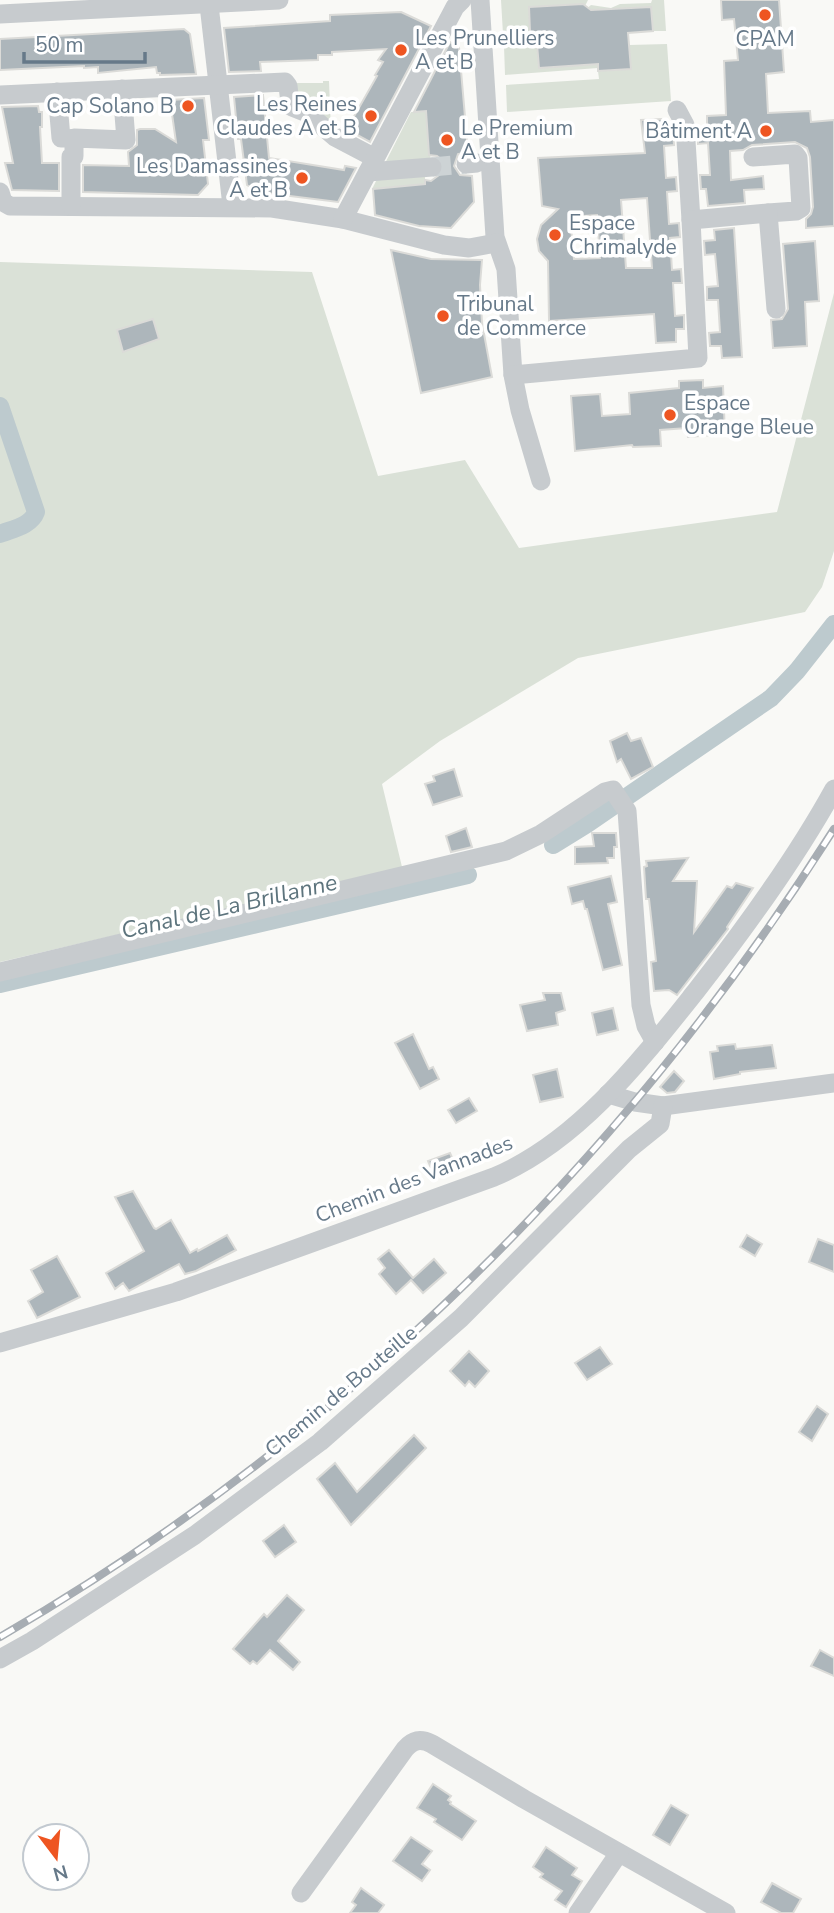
<svg xmlns="http://www.w3.org/2000/svg" width="834" height="1913" font-family="'Nunito Sans',sans-serif">
<style>
.green{fill:#dae1d7}
.lines{fill:none;stroke-linecap:round;stroke-linejoin:round}
.canal{stroke:#bdcace;stroke-width:18}
.building{fill:#adb6bb;stroke:#dbdbd8;stroke-width:2;fill-rule:evenodd}
.minor-tunnel{stroke:#cdd3d5;stroke-width:19;stroke-dasharray:19 10;stroke-linecap:butt}
.minor{stroke:#c7cbce;stroke-width:19}
.rail-casing{stroke:#a7adb3;stroke-width:8}
.rail{stroke:#fff;stroke-width:5;stroke-dasharray:16;stroke-linecap:butt}
.poi-dot{fill:#ee5521;stroke:#fff;stroke-width:2.5}
.labels{text-anchor:middle;stroke-width:7;stroke-linejoin:round;paint-order:stroke}
.poi-label{font-size:21px;fill:#667989;stroke:#fff;text-anchor:start}
.street-label{font-size:21px;fill:#667989;stroke:#fff}
.water-label{font-size:23px;font-style:italic;fill:#5d747d;stroke:#fff}
</style>
<rect width="100%" height="100%" fill="#f9f9f6"/>
<g class="green">
<path d="M501 0H588L585 6 582 4 579 7 575 5 529 7 530 32 503 34Z"/>
<path d="M652 0H664L666 31H653L650 7 584 11 591 5 611 8 620 4 651 3Z"/>
<path d="M537 44 539 68 598 64V68L505 75 504 46Z"/>
<path d="M667 44 671 101 507 112 506 85 599 79 598 71 631 69 629 45Z"/>
<path d="M323 81H329L331 130 295 104 294 83H323Z"/>
<path d="M429 111 427 127 432 171 425 176V184L372 189 411 112Z"/>
<path d="M0 262 312 272 378 476 465 460 519 548 777 512 834 293V551L822 587 805 612 578 658 440 741 382 784 403 871 262 901 0 962Z"/>
</g>
<g class="lines">
<g class="canal">
<path d="M0 406 36 512C31 526 12 529 0 534"/>
<path d="M553 845 587 824 771 698 797 671 834 624"/>
<path d="M0 984 468 875"/>
</g>
</g>
<g class="building">
<path d="M721 0H779L784 72 766 74 768 113 810 111 811 122 834 120V226L806 228V219L811 214 813 207 810 157 807 148 795 142 752 145 743 150 730 151 731 180 763 176 764 189 744 190 745 203 708 206 706 189H701L700 175H710L708 143 698 144V130L707 129V116L726 115 724 61 738 60 734 19 722 20Z"/>
<path d="M583 4 591 10 651 7 653 31 628 33 631 69 598 71V64L539 68 536 32H530L529 7Z"/>
<path d="M401 12 431 26 370 142 348 130V127L377 76 375 75 383 62 378 60 386 49 332 52V55H318V60L260 62 261 71 229 72 224 28 330 21V15Z"/>
<path d="M184 29 190 34 196 74 160 75V73H157L156 67 98 73V67L84 68V66L0 70V39Z"/>
<path d="M450 42 459 47 468 152 458 154 454 166 460 175 472 176 474 202 451 228 419 226 375 215 373 189 425 184V180L431 181 443 172 442 160 437 156 429 155 426 111 414 112Z"/>
<path d="M263 95 269 158 344 170 345 166 356 168 338 202 258 192 247 185 241 139H238L234 97Z"/>
<path d="M204 98 209 140H203L208 184 198 195 83 192V165L129 166 128 152 137 145V130L140 129H155L176 142 170 100Z"/>
<path d="M38 106 39 112H42V127H40L42 163H59V191L12 190 5 163H13L2 107Z"/>
<path d="M662 119 663 132 673 131 674 145 664 146 666 178 676 177 677 191 667 192 669 224 679 223 680 237 670 238 672 270 681 269 682 283H673L675 316 684 315V329H676V342L656 343 654 314 549 321 548 261 539 251 537 239 541 225 558 209 542 206 538 158 645 153 641 120ZM647 198 652 268H626L621 200ZM597 215 600 258 574 259 570 217Z"/>
<path d="M734 228 742 357 722 358 721 346H710L709 333 720 332 718 300H707V287L718 286 715 254 705 255 704 241 715 240 714 230Z"/>
<path d="M815 241 819 301 805 302 807 346 773 348 771 320 782 319 788 309 783 244Z"/>
<path d="M391 250 431 259 482 260 480 285 482 323 492 377 421 393Z"/>
<path d="M153 319 159 339 123 352 117 330Z"/>
<path d="M703 380V388L723 386 725 434 688 437 687 428 660 430 661 446 633 447 632 445 575 451 571 396 600 394 602 416 630 414 629 393 679 388V381Z"/>
<path d="M627 733 631 741 641 738 653 767 631 779 621 759 617 762 610 741Z"/>
<path d="M454 769 462 796 433 805 425 784 435 781 433 776Z"/>
<path d="M466 828 472 847 451 852 446 836Z"/>
<path d="M592 833H616L617 847H614V858H607L608 863 575 864V847L594 846Z"/>
<path d="M688 858 673 881H697L694 932 727 886 732 888 736 883 753 888 727 927 728 929 677 995 669 990 654 991 651 962 656 961 649 899H646L644 867 647 866 646 861Z"/>
<path d="M611 876 617 902 608 904 622 965 603 970 587 909H585L583 901 572 904 568 887Z"/>
<path d="M543 993H561L565 1010 556 1013 558 1025 527 1031 520 1005 545 1000Z"/>
<path d="M613 1008 618 1030 597 1035 592 1013Z"/>
<path d="M413 1034 429 1069 433 1067 439 1079 420 1089 395 1043Z"/>
<path d="M735 1044 736 1049 772 1045 776 1068 740 1072V1074L714 1079 710 1052 718 1051 717 1046Z"/>
<path d="M557 1069 563 1097 540 1102 533 1075Z"/>
<path d="M674 1071 684 1081 675 1092 667 1093 660 1087Z"/>
<path d="M469 1098 477 1111 456 1123 448 1110Z"/>
<path d="M450 1153 458 1171 435 1177 428 1161Z"/>
<path d="M133 1191 154 1228 156 1229 171 1220 190 1253 197 1249 198 1251 227 1235 236 1250 196 1271 185 1274 179 1264 129 1291 123 1283 115 1289 106 1273 144 1251 115 1197Z"/>
<path d="M747 1235 762 1244 755 1256 740 1247Z"/>
<path d="M818 1239 834 1245V1272L809 1262Z"/>
<path d="M389 1250 413 1278 434 1259 446 1273 423 1293 411 1280 396 1294 379 1274 385 1268 378 1259Z"/>
<path d="M57 1256 80 1297 37 1318 28 1301 43 1292 31 1270Z"/>
<path d="M600 1347 612 1364 587 1380 575 1363Z"/>
<path d="M469 1351 489 1371 475 1387 469 1381 465 1386 450 1371Z"/>
<path d="M817 1406 828 1414 812 1441 799 1432Z"/>
<path d="M414 1435 426 1448 351 1525 317 1479 335 1463 357 1492Z"/>
<path d="M284 1525 296 1542 275 1557 263 1541Z"/>
<path d="M287 1595 304 1610 278 1641 300 1662 293 1670 270 1650 257 1664 253 1661 250 1664 233 1649 264 1614 267 1617Z"/>
<path d="M820 1650 834 1658V1676L811 1666Z"/>
<path d="M433 1784 451 1796 448 1800 451 1802 450 1804 476 1821 462 1840 434 1822 436 1819 417 1808Z"/>
<path d="M671 1805 688 1815 670 1845 653 1835Z"/>
<path d="M411 1837 432 1851 422 1864 430 1870 422 1881 393 1861Z"/>
<path d="M546 1847 577 1868 572 1875 582 1881 566 1907 555 1900 562 1891 540 1877 543 1874 533 1867Z"/>
<path d="M772 1883 801 1899 793 1913H781L761 1902Z"/>
<path d="M361 1888 384 1905 378 1913H350L356 1905 352 1902Z"/>
</g>
<g class="lines">
<path class="minor-tunnel" d="M432 167 466 164"/>
<g class="minor">
<path d="M480 0 495 237 506 269 513 375 520 410 541 481"/>
<path d="M209 5 232 206"/>
<path d="M0 14 279 0"/>
<path d="M57 92 61 138H67"/>
<path d="M0 95 285 82 288 86 290 103 292 107 307 113 335 137 375 158"/>
<path d="M677 110 685 125 691 220"/>
<path d="M753 157 795 154 798 158 801 208 796 211 768 213"/>
<path d="M466 164 477 163"/>
<path d="M368 172 432 167"/>
<path d="M0 192 3 202 10 206 272 208 343 219 444 245 469 248 496 243"/>
<path d="M71 205V157L74 156V138L126 140 122 89"/>
<path d="M343 219 455 7 462 0"/>
<path d="M513 375 698 358 691 220 768 213 776 309"/>
<path d="M0 972 506 851 541 834 605 792 613 790 627 811 641 1005 646 1026 655 1042"/>
<path d="M608 1094 635 1102 663 1106 834 1083"/>
<path d="M0 1343 176 1292 494 1177C578 1142 641 1060 696 991 746 927 795 860 834 789"/>
<path d="M0 1659 32 1641 195 1535 320 1442 461 1318 629 1149 660 1124 663 1106"/>
<path d="M301 1893 405 1749C413 1740 420 1738 432 1744L524 1799 726 1913"/>
<path d="M578 1913 619 1853"/>
</g>
<g class="rail-casing">
<path id="rail" d="M0 1637C341 1439 623 1162 834 829"/>
</g>
<use href="#rail" class="rail"/>
</g>
<g class="poi-dot">
<circle cx="765" cy="15" r="7"/>
<circle cx="401" cy="50" r="7"/>
<circle cx="188" cy="106" r="7"/>
<circle cx="371" cy="116" r="7"/>
<circle cx="766" cy="131" r="7"/>
<circle cx="447" cy="140" r="7"/>
<circle cx="302" cy="178" r="7"/>
<circle cx="555" cy="235" r="7"/>
<circle cx="443" cy="316" r="7"/>
<circle cx="670" cy="415" r="7"/>
</g>
<g class="labels">
<g class="poi-label">
<text x="415" y="45">Les Prunelliers<tspan x="415" dy="24">A et B</tspan></text>
<text x="765" y="46" text-anchor="middle">CPAM</text>
<text x="357" y="111" text-anchor="end">Les Reines<tspan x="357" dy="24">Claudes A et B</tspan></text>
<text x="174" y="113" text-anchor="end">Cap Solano B</text>
<text x="461" y="135">Le Premium<tspan x="461" dy="24">A et B</tspan></text>
<text x="752" y="138" text-anchor="end">Bâtiment A</text>
<text x="288" y="173" text-anchor="end">Les Damassines<tspan x="288" dy="24">A et B</tspan></text>
<text x="569" y="230">Espace<tspan x="569" dy="24">Chrimalyde</tspan></text>
<text x="457" y="311">Tribunal<tspan x="457" dy="24">de Commerce</tspan></text>
<text x="684" y="410">Espace<tspan x="684" dy="24">Orange Bleue</tspan></text>
</g>
<g class="street-label">
<text transform="translate(414 1179) rotate(-21)" y="7">Chemin des Vannades</text>
<text transform="translate(341 1391) rotate(-40)" y="7">Chemin de Bouteille</text>
</g>
<g class="water-label">
<text transform="translate(229 906) rotate(-13)" y="8">Canal de La Brillanne</text>
</g>
</g>
<g transform="translate(56 1857) rotate(164)"><circle r="33" fill="#ffffff" stroke="#c2c9d0" stroke-width="2"/>
<path d="M0-5L12 26L0 18L-12 26Z" fill="#ee5521"/>
<text y="-10" font-size="19" font-weight="bold" text-anchor="middle" fill="#667989">N</text>
</g>
<path d="M24 52v10h121v-10" fill="none" stroke="#667989" stroke-width="3.5"/>
<text x="35" y="52" font-size="21" fill="#667989" stroke="#ffffff" stroke-width="5" paint-order="stroke">50 m</text>
</svg>
